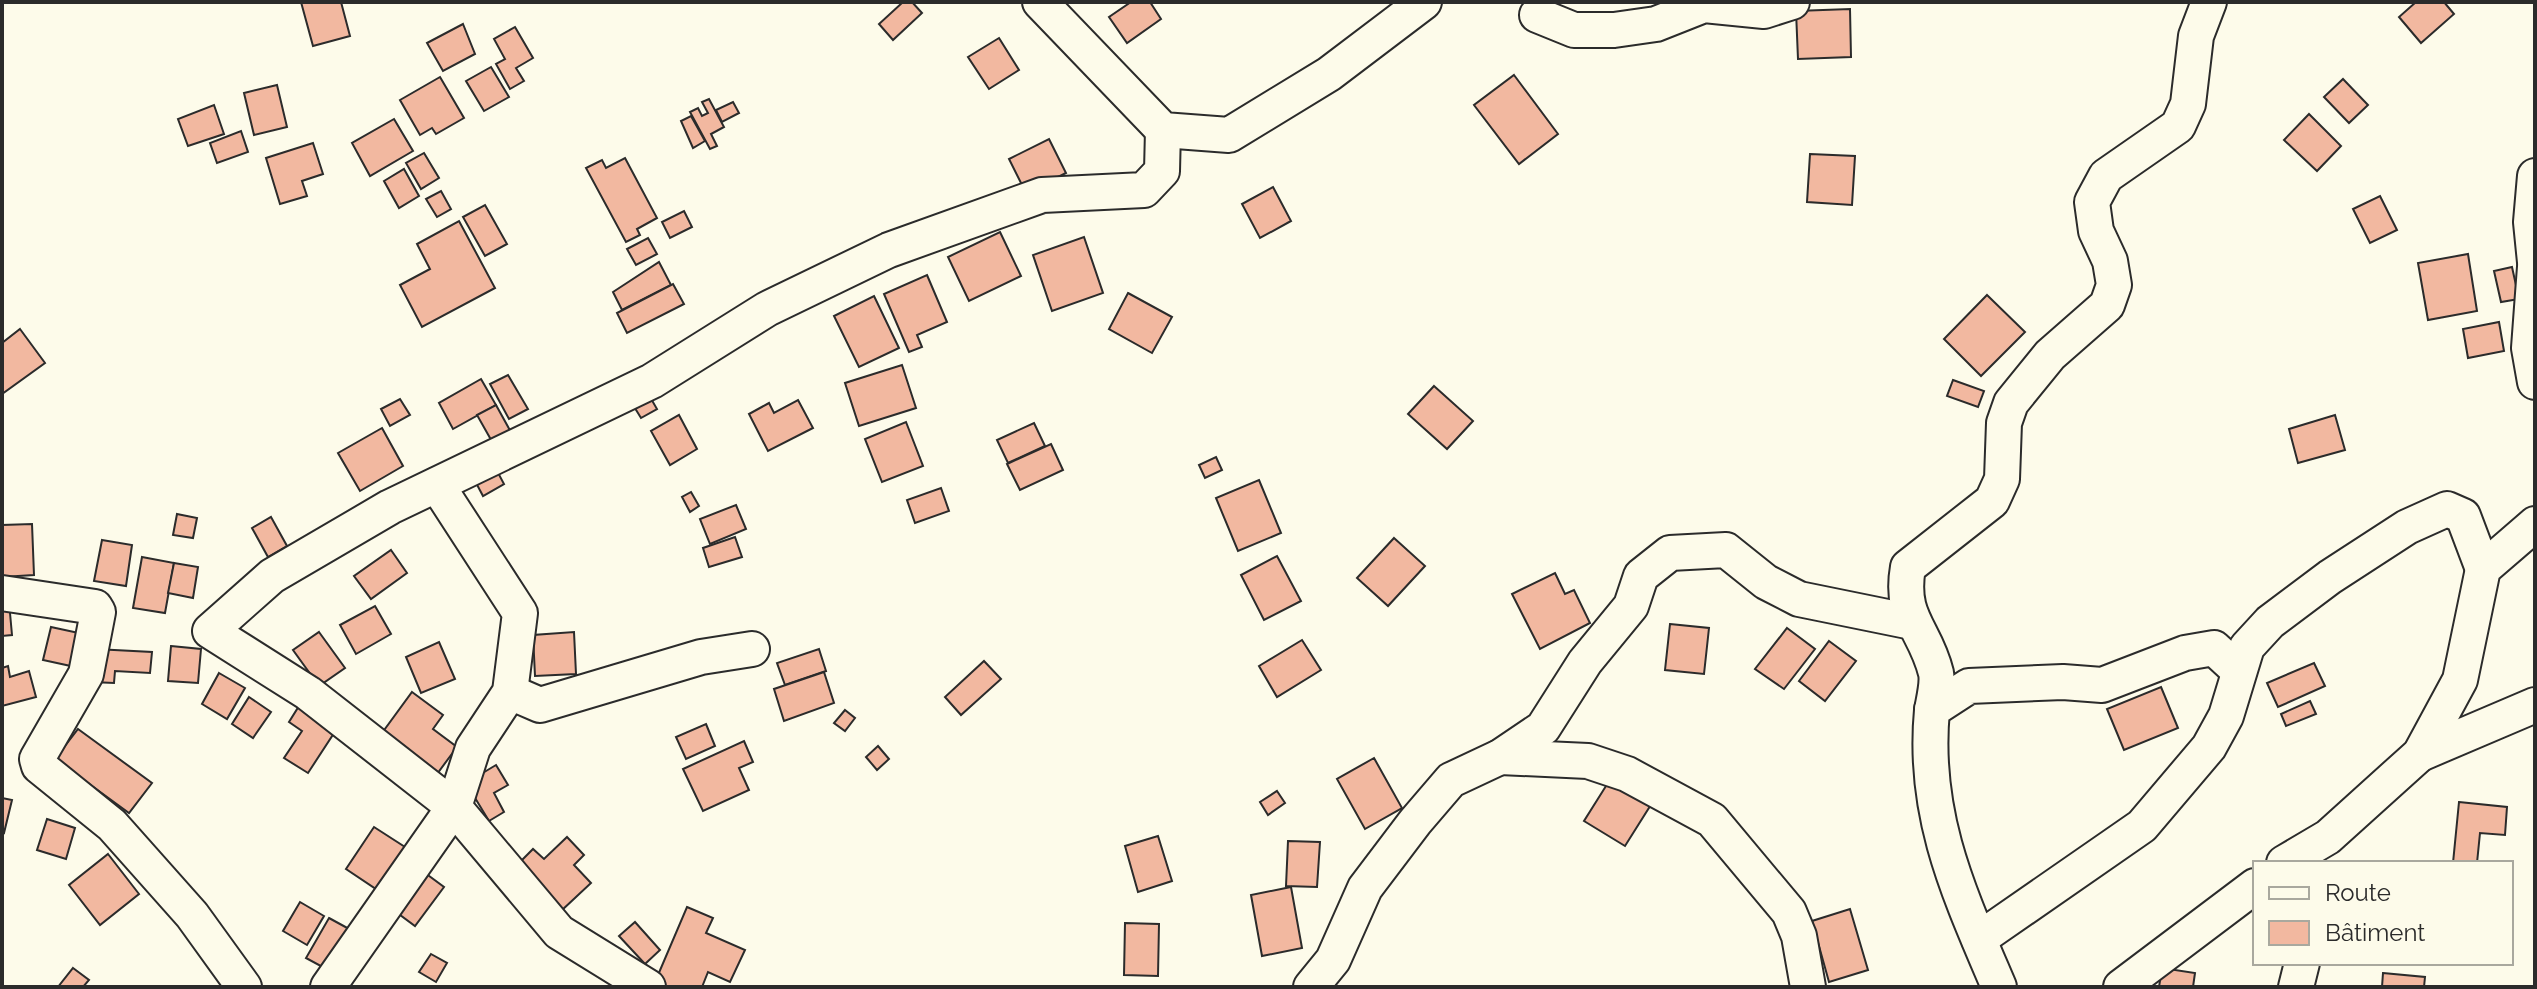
<svg xmlns="http://www.w3.org/2000/svg" width="2537" height="989" font-family="Raleway,sans-serif">
<style>
.building{fill:#f2b8a0;stroke:#2b2b2b;stroke-width:2}
.lines{fill:none;stroke-linecap:round;stroke-linejoin:round}
.street-casing{stroke:#2b2b2b;stroke-width:38}
.street{stroke:#fdfbea;stroke-width:34}
</style>
<rect width="100%" height="100%" fill="#fdfbea"/>
<g class="building">
<path d="M301 2H341L350 36 313 46Z"/>
<path d="M903 2H912L922 13 893 40 879 24Z"/>
<path d="M1131 2H1150L1161 19 1127 43 1109 17Z"/>
<path d="M2416 2H2444L2454 14 2421 43 2399 17Z"/>
<path d="M1850 9 1851 57 1798 59 1796 11Z"/>
<path d="M463 24 475 54 443 71 427 43Z"/>
<path d="M515 27 533 58 516 68 524 81 510 89 496 64 505 59 494 39Z"/>
<path d="M999 38 1019 70 989 89 968 57Z"/>
<path d="M491 67 509 97 484 111 466 81Z"/>
<path d="M1514 75 1558 134 1519 164 1474 105Z"/>
<path d="M440 77 464 118 436 134 432 128 420 135 400 100Z"/>
<path d="M2343 79 2368 105 2349 123 2324 97Z"/>
<path d="M277 85 287 127 254 135 244 93Z"/>
<path d="M709 99 724 127 711 134 717 146 710 149 690 112 698 108 702 116 708 113 702 102Z"/>
<path d="M733 102 739 113 722 122 716 110Z"/>
<path d="M214 105 224 134 188 146 178 119Z"/>
<path d="M2309 114 2341 146 2317 171 2284 140Z"/>
<path d="M691 116 705 141 693 148 681 121Z"/>
<path d="M394 119 413 151 370 176 352 143Z"/>
<path d="M241 131 248 152 217 163 210 143Z"/>
<path d="M1049 139 1066 173 1026 193 1009 159Z"/>
<path d="M313 143 323 174 302 181 307 196 280 204 266 158Z"/>
<path d="M424 153 439 178 421 189 406 163Z"/>
<path d="M1810 154 1855 156 1852 205 1807 202Z"/>
<path d="M625 158 657 218 637 229 640 235 626 242 586 168 602 160 606 168Z"/>
<path d="M404 169 419 196 399 208 384 181Z"/>
<path d="M1273 187 1291 221 1260 238 1242 204Z"/>
<path d="M441 191 451 209 437 217 426 199Z"/>
<path d="M2380 196 2397 230 2370 243 2353 209Z"/>
<path d="M485 205 507 244 485 256 463 217Z"/>
<path d="M684 211 692 227 670 238 662 222Z"/>
<path d="M459 221 495 288 422 327 400 285 430 269 417 244Z"/>
<path d="M1000 232 1021 276 969 301 948 257Z"/>
<path d="M1084 237 1103 293 1052 311 1033 255Z"/>
<path d="M648 238 657 254 636 265 627 249Z"/>
<path d="M2468 254 2477 311 2428 320 2418 263Z"/>
<path d="M659 262 671 285 622 310 613 292Z"/>
<path d="M2512 267 2519 299 2501 302 2494 271Z"/>
<path d="M927 275 947 322 917 335 922 347 909 352 884 294Z"/>
<path d="M673 284 684 304 627 333 617 313Z"/>
<path d="M1128 293 1172 317 1152 353 1109 329Z"/>
<path d="M1987 295 2025 332 1981 376 1944 339Z"/>
<path d="M874 296 899 348 859 367 834 316Z"/>
<path d="M2499 322 2504 351 2468 358 2463 329Z"/>
<path d="M20 329 45 363 2 394V343Z"/>
<path d="M902 365 916 408 859 426 845 383Z"/>
<path d="M508 375 528 409 509 419 490 384Z"/>
<path d="M481 379 496 405 453 429 439 403Z"/>
<path d="M1953 380 1984 391 1978 407 1947 396Z"/>
<path d="M1434 386 1473 421 1447 449 1408 414Z"/>
<path d="M646 390 657 409 641 418 630 400Z"/>
<path d="M400 399 410 415 390 426 381 409Z"/>
<path d="M798 400 813 428 768 451 749 414 769 403 774 413Z"/>
<path d="M496 405 512 434 494 445 477 415Z"/>
<path d="M679 415 697 449 670 465 651 431Z"/>
<path d="M2335 415 2345 450 2298 463 2289 429Z"/>
<path d="M906 422 923 466 882 482 865 439Z"/>
<path d="M1034 423 1045 446 1008 463 997 440Z"/>
<path d="M382 428 403 466 360 491 338 453Z"/>
<path d="M1051 444 1063 470 1020 490 1007 464Z"/>
<path d="M1216 457 1222 470 1205 478 1199 465Z"/>
<path d="M496 469 504 484 483 496 475 481Z"/>
<path d="M1259 480 1281 533 1238 551 1216 498Z"/>
<path d="M941 488 949 511 915 523 907 500Z"/>
<path d="M691 492 699 506 690 512 682 497Z"/>
<path d="M736 505 746 529 710 544 700 519Z"/>
<path d="M177 514 197 518 193 538 173 535Z"/>
<path d="M271 517 287 546 268 557 252 528Z"/>
<path d="M32 524 34 575 2 577V525Z"/>
<path d="M735 537 742 557 709 567 703 548Z"/>
<path d="M1394 538 1425 566 1388 606 1357 578Z"/>
<path d="M102 540 132 545 126 586 94 581Z"/>
<path d="M391 550 407 573 371 599 354 576Z"/>
<path d="M1277 556 1301 601 1264 620 1241 575Z"/>
<path d="M142 557 174 563 165 613 133 608Z"/>
<path d="M174 563 198 567 193 598 168 593Z"/>
<path d="M1555 573 1565 594 1574 590 1590 623 1540 649 1512 594Z"/>
<path d="M9 602 12 635 2 636V603Z"/>
<path d="M375 606 391 634 356 654 340 625Z"/>
<path d="M1670 624 1709 628 1704 674 1665 670Z"/>
<path d="M51 627 88 635 80 668 43 660Z"/>
<path d="M1787 628 1815 649 1784 689 1755 669Z"/>
<path d="M319 632 345 668 319 686 293 650Z"/>
<path d="M574 632 576 674 535 676 533 635Z"/>
<path d="M1302 640 1321 670 1277 697 1259 666Z"/>
<path d="M1829 641 1856 661 1825 701 1799 681Z"/>
<path d="M439 642 455 679 421 693 406 657Z"/>
<path d="M171 646 201 649 198 683 168 681Z"/>
<path d="M95 649 152 652 150 673 115 671 114 683 92 682Z"/>
<path d="M819 649 826 671 785 685 777 663Z"/>
<path d="M984 661 1001 679 961 715 945 697Z"/>
<path d="M2314 663 2325 686 2278 707 2267 683Z"/>
<path d="M8 666 10 677 29 671 36 697 2 706V668Z"/>
<path d="M824 672 834 703 784 721 774 689Z"/>
<path d="M219 673 245 688 227 719 202 704Z"/>
<path d="M2161 687 2178 728 2124 750 2107 709Z"/>
<path d="M412 692 443 715 433 729 457 747 437 774 382 733Z"/>
<path d="M249 697 271 712 253 738 232 724Z"/>
<path d="M2310 701 2316 714 2286 726 2281 714Z"/>
<path d="M299 706 336 730 308 773 284 758 302 731 289 722Z"/>
<path d="M845 710 855 718 845 731 834 723Z"/>
<path d="M706 724 715 746 686 759 676 737Z"/>
<path d="M78 729 152 783 129 813 55 759Z"/>
<path d="M744 741 753 762 739 768 749 790 703 811 683 769Z"/>
<path d="M878 746 889 759 877 770 866 757Z"/>
<path d="M1374 758 1402 808 1365 829 1337 779Z"/>
<path d="M496 765 508 785 494 793 504 812 489 821 466 783Z"/>
<path d="M1611 778 1652 803 1625 846 1584 821Z"/>
<path d="M1277 791 1285 803 1268 815 1260 802Z"/>
<path d="M2 798 12 800 4 833 2 832Z"/>
<path d="M2459 802 2507 807 2505 835 2480 833 2477 863H2453Z"/>
<path d="M47 819 75 828 66 859 37 850Z"/>
<path d="M374 827 405 847 376 889 346 869Z"/>
<path d="M1158 836 1172 881 1138 892 1125 846Z"/>
<path d="M567 837 584 855 574 865 591 883 561 911 517 865 533 849 544 859Z"/>
<path d="M1288 841 1320 842 1317 887 1286 886Z"/>
<path d="M108 854 139 894 100 925 69 885Z"/>
<path d="M417 867 444 887 415 926 388 906Z"/>
<path d="M1291 887 1302 948 1262 956 1251 895Z"/>
<path d="M300 902 324 916 307 945 283 931Z"/>
<path d="M687 907 713 918 706 933 745 950 730 982 708 972 702 987H667L655 982Z"/>
<path d="M1850 909 1868 970 1829 982 1812 921Z"/>
<path d="M329 918 351 930 328 970 306 958Z"/>
<path d="M635 922 660 950 645 964 619 936Z"/>
<path d="M1125 923 1159 924 1158 976 1124 975Z"/>
<path d="M431 954 447 963 436 982 419 972Z"/>
<path d="M73 968 89 980 83 987H58Z"/>
<path d="M2162 968 2195 973 2193 987H2159Z"/>
<path d="M2383 973 2425 977 2424 987H2382Z"/>
</g>
<g class="lines">
<g class="street-casing">
<g id="street">
<path d="M1040 2 1163 130 1229 135 1329 74 1424 2"/>
<path d="M1537 15 1574 30H1614L1656 24 1704 5 1764 11 1792 2"/>
<path d="M2535 176 2531 222 2535 262"/>
<path d="M2535 267 2529 348 2535 382"/>
<path d="M2 593 95 607 98 612 86 674 37 759 39 766 112 825 192 915 244 987"/>
<path d="M510 692 540 705 701 657 752 649"/>
<path d="M1932 710C1934 699 1938 683 1936 673 1925 628 1899 619 1908 567L1992 501 2002 479 2004 423 2011 403 2050 355 2107 305 2114 285 2110 261 2096 231 2092 202 2106 176 2178 126 2188 104 2196 36 2209 2"/>
<path d="M2420 754 2535 705"/>
<path d="M1500 757 1588 761 1627 774 1712 820 1789 912 1799 936 1808 987"/>
<path d="M2284 863 2328 837 2420 754 2460 680 2483 569 2535 524"/>
<path d="M1979 939 2142 826 2209 747 2226 716 2247 647 2270 622 2330 577 2407 527 2447 509 2463 516 2483 569"/>
<path d="M328 987 454 807 473 748 510 692 520 613 437 485"/>
<path d="M648 987 559 932 454 807 308 693 210 631 272 576 390 507 652 381 767 309 889 250 1042 195 1144 190 1162 171 1163 130"/>
<path d="M1311 987 1333 960 1365 888 1415 822 1451 780 1500 757 1543 728 1585 662 1631 606 1641 576 1670 553 1726 550 1766 582 1799 599 1912 622"/>
<path d="M1999 987C1959 893 1922 815 1932 710L1969 686 2063 682 2102 685 2185 653 2214 648 2239 671"/>
<path d="M2121 987 2255 886"/>
<path d="M2296 987 2302 963"/>
</g>
</g>
<use href="#street" class="street"/>
</g>
<rect width="2537" height="989" fill="none" stroke="#2b2b2b" stroke-width="8"/>
<rect x="2253" y="861" width="260" height="104" fill="#fdfbea" stroke="#a9a89e" stroke-width="2"/>
<rect x="2269" y="887" width="40" height="12" fill="#fdfbea" stroke="#a9a89e" stroke-width="2"/>
<text x="2325" y="901" font-size="24" fill="#2b2b2b">Route</text>
<rect x="2269" y="921" width="40" height="24" fill="#f2b8a0" stroke="#a9a89e" stroke-width="2"/>
<text x="2325" y="941" font-size="24" fill="#2b2b2b">Bâtiment</text>
</svg>
